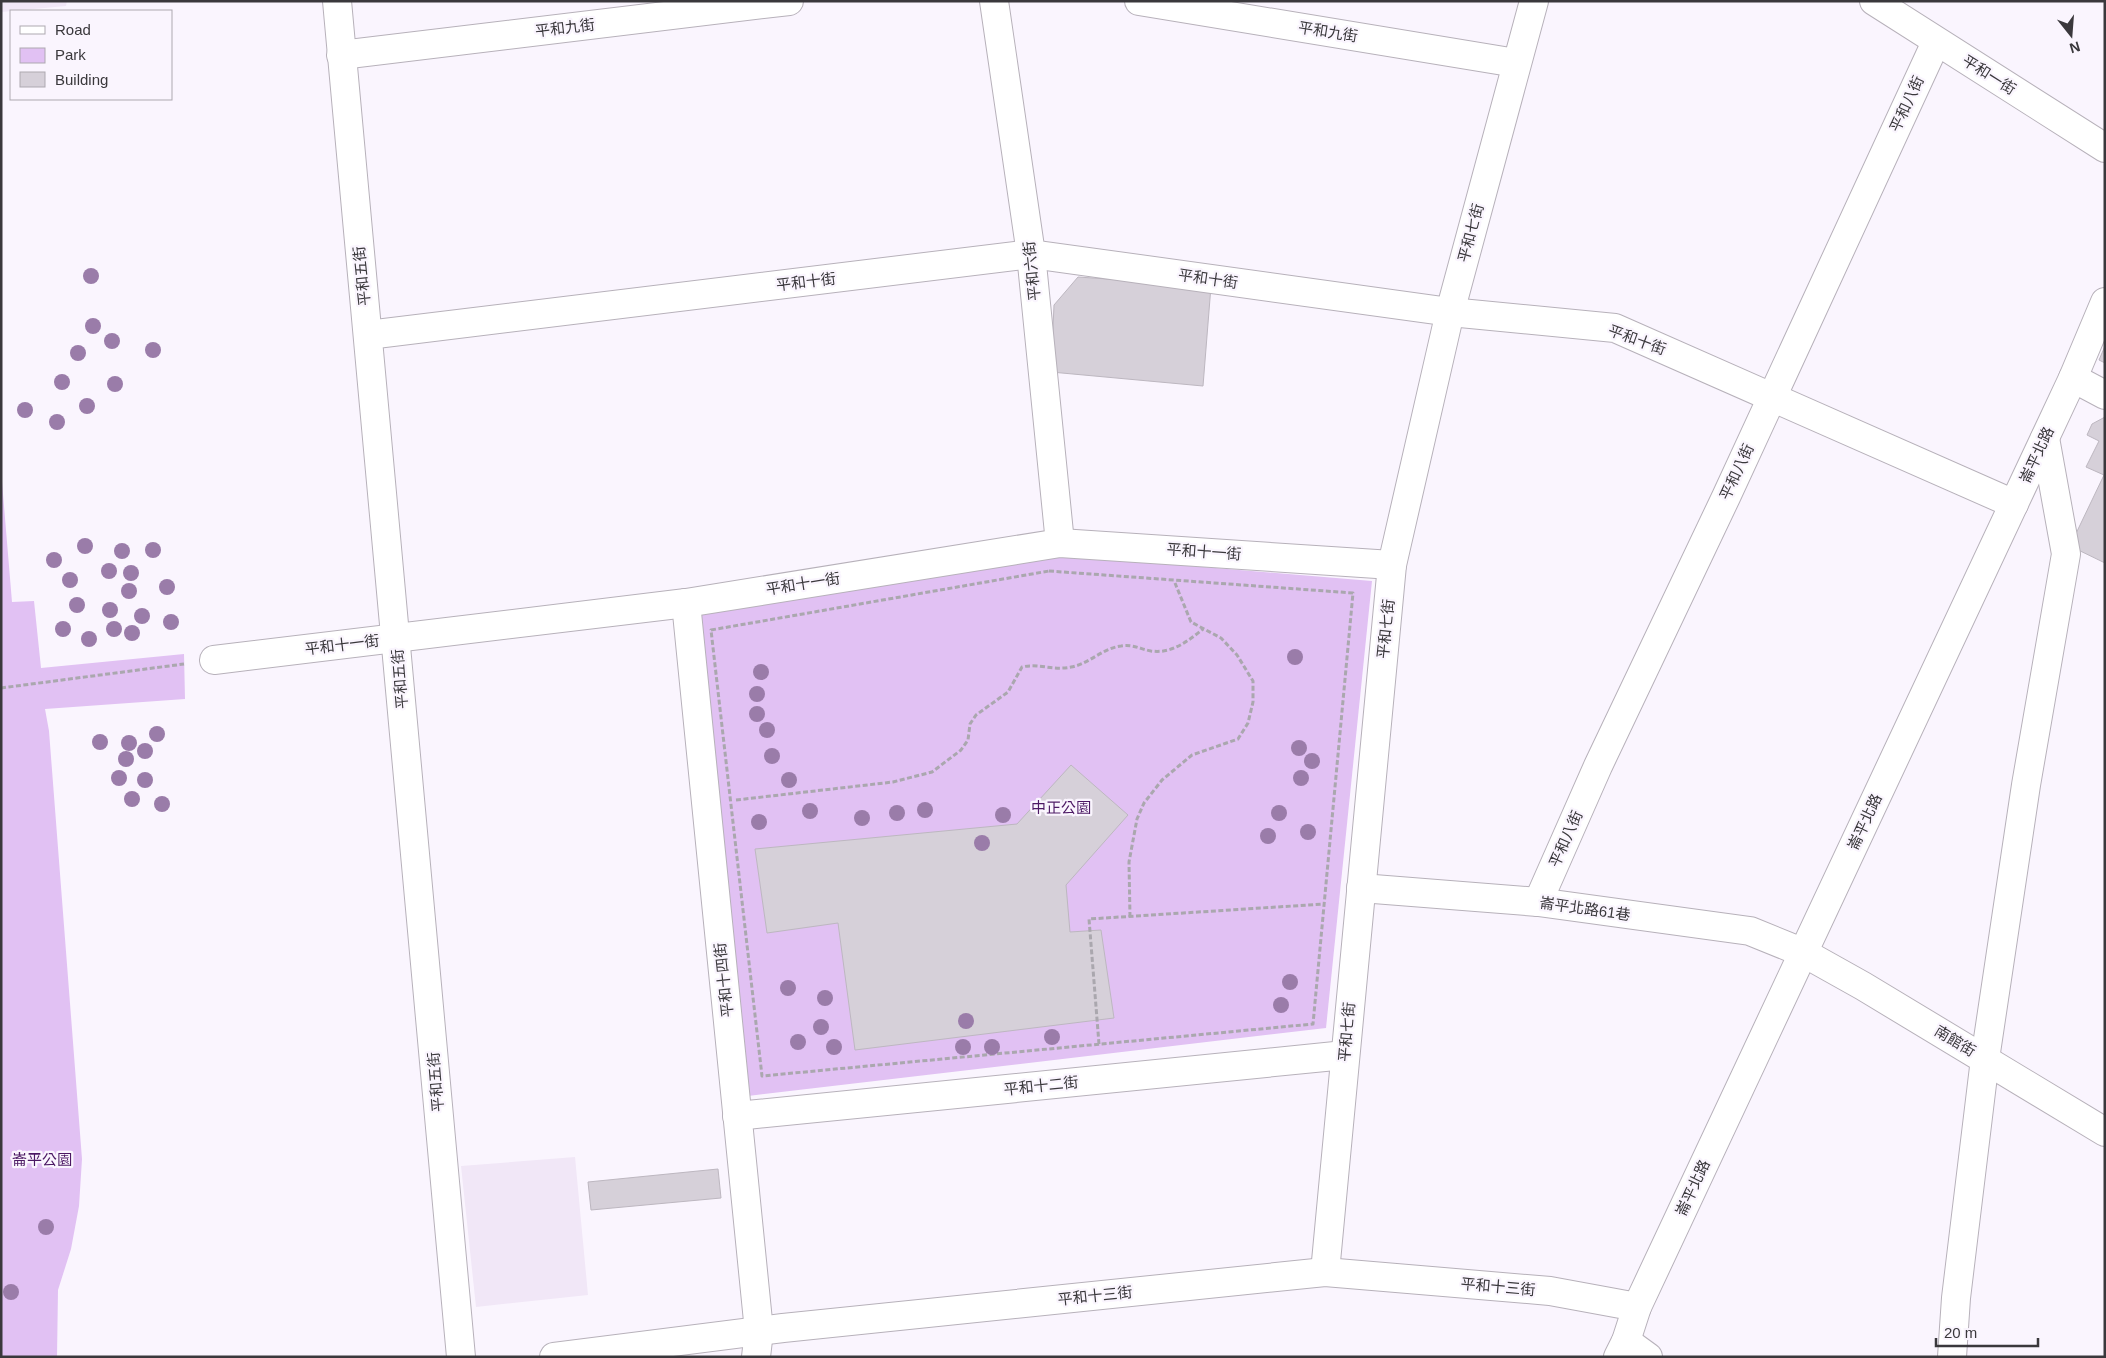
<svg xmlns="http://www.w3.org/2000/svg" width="2106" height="1358" font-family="Arial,'Noto Sans TC',sans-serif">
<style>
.built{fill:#f1e7f7}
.green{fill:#e1c1f3}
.building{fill:#d6d0d9;stroke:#bdb7c0}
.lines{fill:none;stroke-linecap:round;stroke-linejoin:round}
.minor-casing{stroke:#b7b1ba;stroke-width:30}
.path{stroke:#aaa7ae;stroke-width:3;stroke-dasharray:5 2.5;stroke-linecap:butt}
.minor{stroke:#fff;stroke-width:28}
.tree{fill:#9a7ca9}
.labels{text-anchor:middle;stroke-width:4.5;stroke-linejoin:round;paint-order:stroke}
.street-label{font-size:15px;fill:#3a383c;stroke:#faf5fe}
.park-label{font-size:15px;fill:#4c1964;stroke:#faf5fe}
</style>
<rect width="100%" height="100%" fill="#faf5fe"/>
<g class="built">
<path d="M1 1H67L66 6 1 12Z"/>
<path d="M575 1157 588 1295 476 1307 461 1166Z"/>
</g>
<g class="green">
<path d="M1 470 12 602 34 601 41 668 184 654 185 699 45 709 49 731 82 1159 79 1206 71 1249 58 1290 57 1357H1Z"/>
<path d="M1061 555 1372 581 1326 1028 748 1096 696 610Z"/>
</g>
<g class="building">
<path d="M1078 277 1211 286 1203 386 1051 372 1054 305Z"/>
<path d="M2105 346V363L2099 360Z"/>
<path d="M2105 417V563L2070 546 2104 475 2086 467 2099 441 2087 435 2092 424Z"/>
<path d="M1071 765 1128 815 1066 885 1070 932 1101 930 1114 1018 855 1050 838 923 767 933 755 849 1017 824Z"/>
<path d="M718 1169 721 1198 591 1210 588 1182Z"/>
</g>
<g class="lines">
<g class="minor-casing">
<g id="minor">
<path d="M337 1 461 1357"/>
<path d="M994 1 1031 254 1060 543"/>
<path d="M1139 1 1516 63"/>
<path d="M1874 1 2105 148"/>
<path d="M341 55 789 1"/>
<path d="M368 335 1031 254 1450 312 1615 328 2014 504"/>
<path d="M2073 378 2105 395"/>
<path d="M686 603 759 1331 756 1357"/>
<path d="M214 660 686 603 1060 543 1392 565"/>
<path d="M1361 888 1538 902 1750 931 1804 953 1863 986 2105 1132"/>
<path d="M1538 902 1598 766 1726 497 1936 42"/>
<path d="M737 1116 1345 1055"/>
<path d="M1325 1272 1392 565 1450 312 1534 1"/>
<path d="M1626 1341 1648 1357"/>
<path d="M554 1357 783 1328 1325 1272 1550 1291 1637 1307"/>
<path d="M1618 1357 1626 1341 1637 1307 2073 378 2105 302"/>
<path d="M1952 1357 1956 1298 1985 1059 2026 785 2066 554 2045 438"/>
</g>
</g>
<g class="path">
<path d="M1049 571 1353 593 1313 1024 762 1076 711 630Z"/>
<path d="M1 688 184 664"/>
<path d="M736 800 893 782 932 772 961 750 968 740 970 724 976 715 1008 692 1022 667C1038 663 1054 671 1071 667 1089 664 1103 648 1121 646 1133 644 1140 649 1151 651 1172 654 1188 641 1203 629"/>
<path d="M1130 917 1129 862 1137 819 1144 803 1162 780 1192 755 1238 739 1248 723 1253 702V681L1237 655 1221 638 1191 622 1175 583"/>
<path d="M1099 1044 1089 919 1324 904"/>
</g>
<use href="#minor" class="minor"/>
</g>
<g class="tree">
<circle cx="91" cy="276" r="8"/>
<circle cx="93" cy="326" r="8"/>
<circle cx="112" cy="341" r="8"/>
<circle cx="153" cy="350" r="8"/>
<circle cx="78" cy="353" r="8"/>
<circle cx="62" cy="382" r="8"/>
<circle cx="115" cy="384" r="8"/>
<circle cx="87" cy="406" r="8"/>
<circle cx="25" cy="410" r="8"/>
<circle cx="57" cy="422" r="8"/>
<circle cx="85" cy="546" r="8"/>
<circle cx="153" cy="550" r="8"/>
<circle cx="122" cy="551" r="8"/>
<circle cx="54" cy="560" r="8"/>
<circle cx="109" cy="571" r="8"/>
<circle cx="131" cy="573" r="8"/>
<circle cx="70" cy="580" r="8"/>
<circle cx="167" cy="587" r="8"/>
<circle cx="129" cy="591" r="8"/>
<circle cx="77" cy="605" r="8"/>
<circle cx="110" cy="610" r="8"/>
<circle cx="142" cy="616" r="8"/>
<circle cx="171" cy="622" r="8"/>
<circle cx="63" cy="629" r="8"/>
<circle cx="114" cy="629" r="8"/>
<circle cx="132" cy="633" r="8"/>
<circle cx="89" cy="639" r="8"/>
<circle cx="1295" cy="657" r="8"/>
<circle cx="761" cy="672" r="8"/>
<circle cx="757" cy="694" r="8"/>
<circle cx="757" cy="714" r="8"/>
<circle cx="767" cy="730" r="8"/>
<circle cx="157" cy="734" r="8"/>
<circle cx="100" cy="742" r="8"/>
<circle cx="129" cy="743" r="8"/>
<circle cx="1299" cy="748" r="8"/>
<circle cx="145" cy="751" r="8"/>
<circle cx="772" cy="756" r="8"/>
<circle cx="126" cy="759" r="8"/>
<circle cx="1312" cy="761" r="8"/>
<circle cx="119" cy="778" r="8"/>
<circle cx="1301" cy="778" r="8"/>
<circle cx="145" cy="780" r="8"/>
<circle cx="789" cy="780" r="8"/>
<circle cx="132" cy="799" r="8"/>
<circle cx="162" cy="804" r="8"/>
<circle cx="925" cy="810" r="8"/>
<circle cx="810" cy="811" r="8"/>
<circle cx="897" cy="813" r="8"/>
<circle cx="1279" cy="813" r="8"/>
<circle cx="1003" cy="815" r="8"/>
<circle cx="862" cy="818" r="8"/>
<circle cx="759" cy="822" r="8"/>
<circle cx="1308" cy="832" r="8"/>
<circle cx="1268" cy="836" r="8"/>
<circle cx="982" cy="843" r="8"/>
<circle cx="1290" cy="982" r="8"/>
<circle cx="788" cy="988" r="8"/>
<circle cx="825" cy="998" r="8"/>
<circle cx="1281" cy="1005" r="8"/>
<circle cx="966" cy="1021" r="8"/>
<circle cx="821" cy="1027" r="8"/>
<circle cx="1052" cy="1037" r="8"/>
<circle cx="798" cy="1042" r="8"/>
<circle cx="834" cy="1047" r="8"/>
<circle cx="963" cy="1047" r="8"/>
<circle cx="992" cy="1047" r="8"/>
<circle cx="46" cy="1227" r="8"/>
<circle cx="11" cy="1292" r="8"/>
</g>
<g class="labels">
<g class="street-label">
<text transform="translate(565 28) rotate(-7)" y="5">平和九街</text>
<text transform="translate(1328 32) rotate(9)" y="5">平和九街</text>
<text transform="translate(1989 75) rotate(32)" y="5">平和一街</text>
<text transform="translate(1907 104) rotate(-65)" y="5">平和八街</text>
<text transform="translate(1471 233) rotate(-75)" y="5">平和七街</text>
<text transform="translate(1032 271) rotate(-96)" y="5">平和六街</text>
<text transform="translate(362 276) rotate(-96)" y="5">平和五街</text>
<text transform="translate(1208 279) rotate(8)" y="5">平和十街</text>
<text transform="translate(806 282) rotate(-7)" y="5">平和十街</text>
<text transform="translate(1637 340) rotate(20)" y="5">平和十街</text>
<text transform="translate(2037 455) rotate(-65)" y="5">崙平北路</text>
<text transform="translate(1737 472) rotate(-65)" y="5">平和八街</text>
<text transform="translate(1204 552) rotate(4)" y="5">平和十一街</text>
<text transform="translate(803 584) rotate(-9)" y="5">平和十一街</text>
<text transform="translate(1386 629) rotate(-84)" y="5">平和七街</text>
<text transform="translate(342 645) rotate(-7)" y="5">平和十一街</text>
<text transform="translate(400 679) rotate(-95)" y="5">平和五街</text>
<text transform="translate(1865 822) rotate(-65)" y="5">崙平北路</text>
<text transform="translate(1566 839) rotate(-66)" y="5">平和八街</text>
<text transform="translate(1585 909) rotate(8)" y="5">崙平北路61巷</text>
<text transform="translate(724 980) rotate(-96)" y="5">平和十四街</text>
<text transform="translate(1347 1032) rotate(-85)" y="5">平和七街</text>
<text transform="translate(1955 1041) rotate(31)" y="5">南館街</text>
<text transform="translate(436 1082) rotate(-95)" y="5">平和五街</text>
<text transform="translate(1041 1086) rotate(-6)" y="5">平和十二街</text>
<text transform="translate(1693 1188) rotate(-65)" y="5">崙平北路</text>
<text transform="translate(1498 1287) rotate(5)" y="5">平和十三街</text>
<text transform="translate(1095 1296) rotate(-6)" y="5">平和十三街</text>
</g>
<g class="park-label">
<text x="1061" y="813">中正公園</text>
<text x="42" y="1165">崙平公園</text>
</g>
</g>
<rect width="2106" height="1358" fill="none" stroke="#3a383c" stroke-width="5"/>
<rect x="10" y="10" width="162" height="90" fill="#faf5fe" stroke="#ada9b0"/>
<rect x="20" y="26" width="25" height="8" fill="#ffffff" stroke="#ada9b0"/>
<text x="55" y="35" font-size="15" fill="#3a383c">Road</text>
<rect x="20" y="48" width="25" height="15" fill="#e1c1f3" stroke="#ada9b0"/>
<text x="55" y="60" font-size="15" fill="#3a383c">Park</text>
<rect x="20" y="72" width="25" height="15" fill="#d6d0d9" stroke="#ada9b0"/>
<text x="55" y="85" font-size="15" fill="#3a383c">Building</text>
<g transform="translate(2071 35) rotate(163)" stroke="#faf5fe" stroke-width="4" paint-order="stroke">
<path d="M0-4L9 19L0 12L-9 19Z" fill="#3a383c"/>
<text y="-8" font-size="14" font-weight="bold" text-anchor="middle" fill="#3a383c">N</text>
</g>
<path d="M1936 1338v8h102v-8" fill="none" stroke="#3a383c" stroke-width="2.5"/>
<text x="1944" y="1338" font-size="15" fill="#3a383c" stroke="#faf5fe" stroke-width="4" paint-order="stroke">20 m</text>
</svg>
